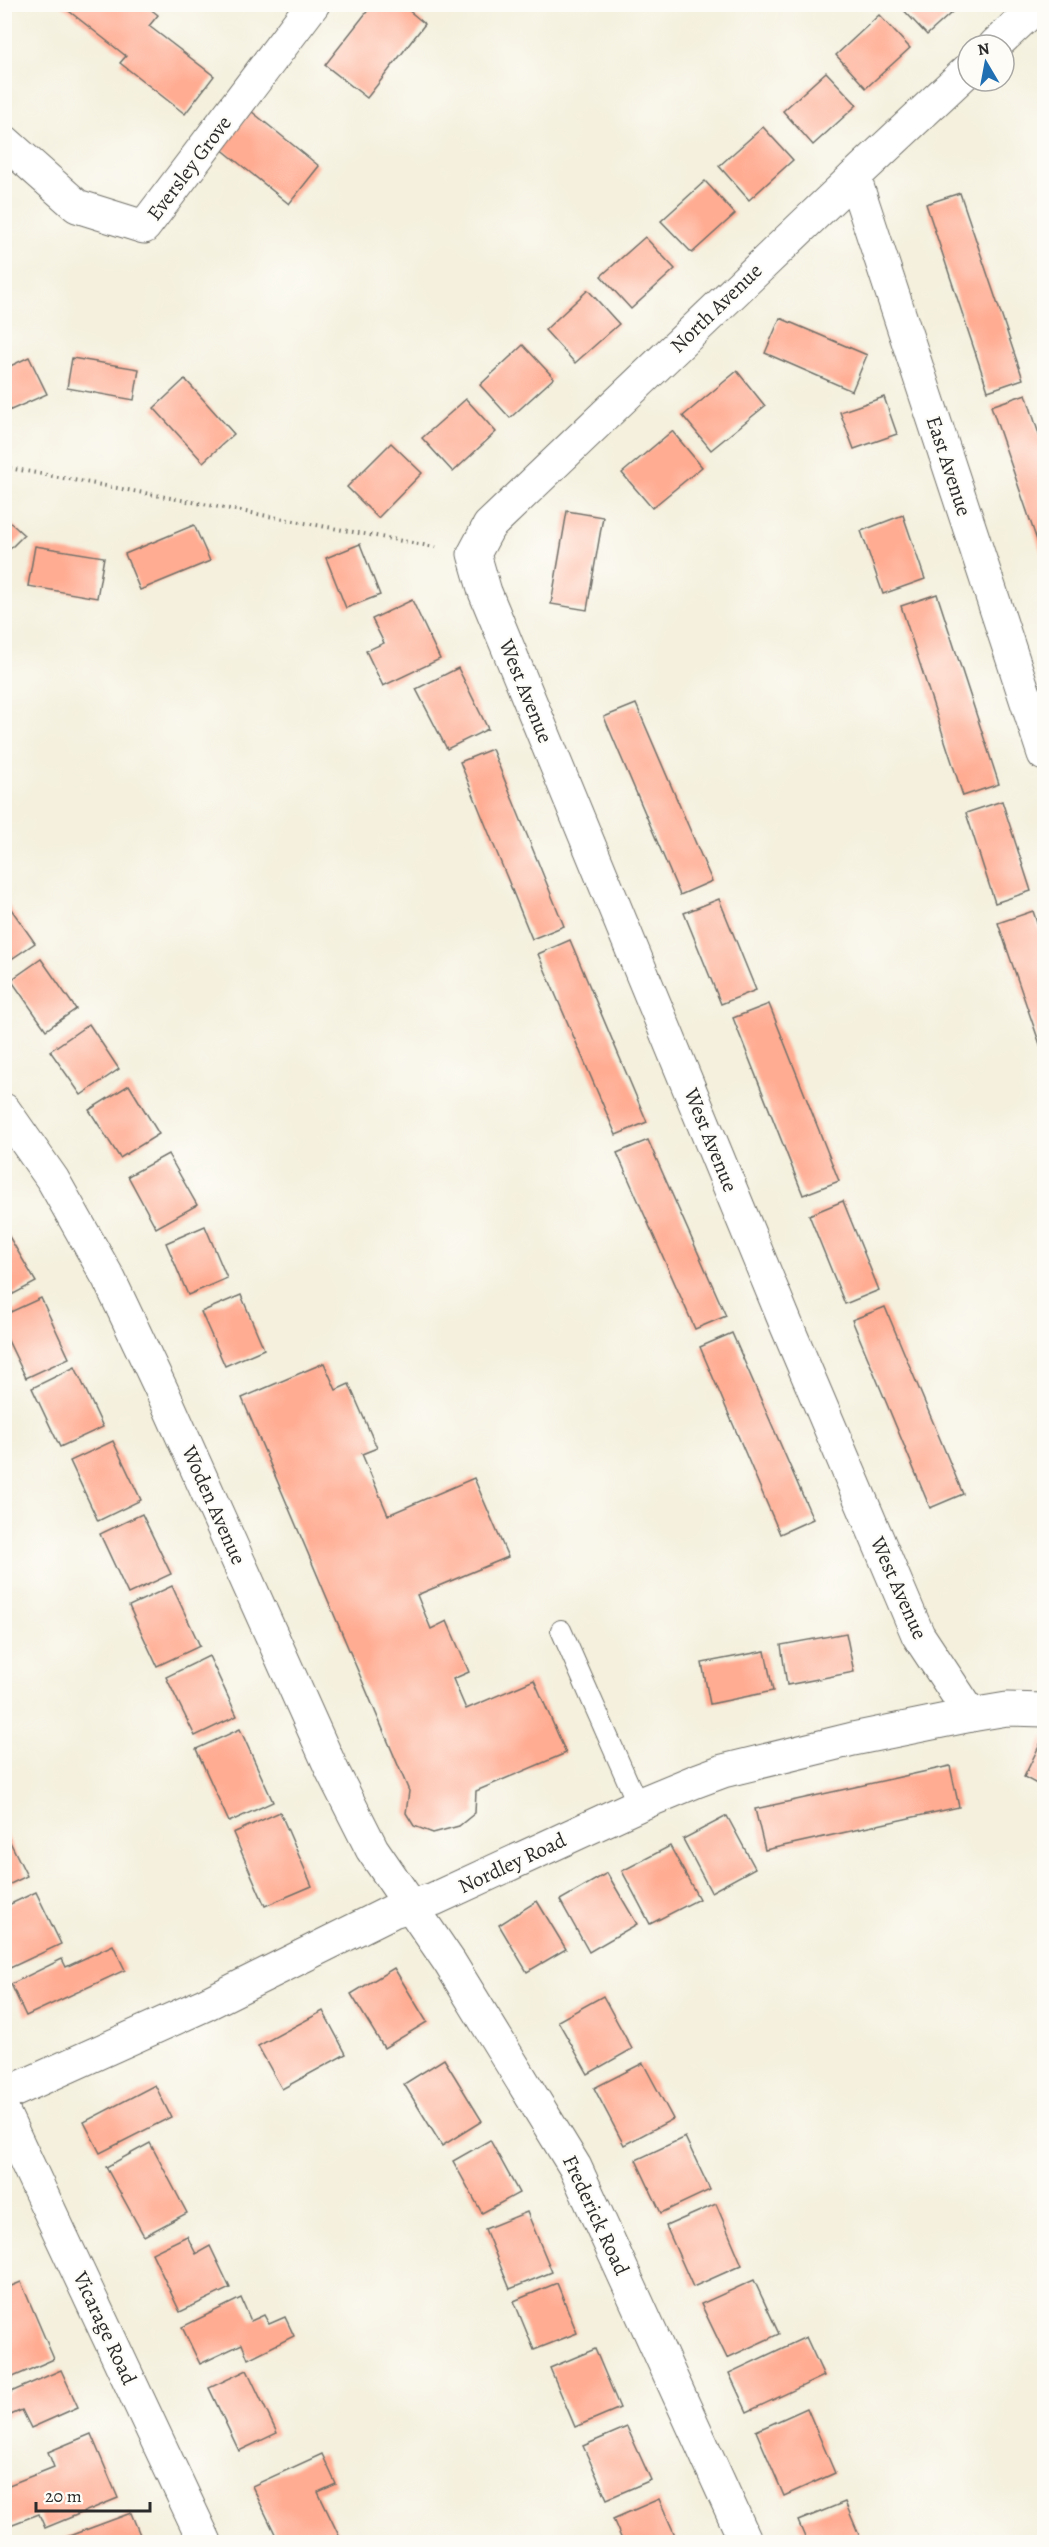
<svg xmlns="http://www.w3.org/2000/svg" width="1049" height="2547" font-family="Alegreya,serif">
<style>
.building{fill:#ffac92}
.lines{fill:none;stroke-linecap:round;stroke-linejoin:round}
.service-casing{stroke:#717069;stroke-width:22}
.minor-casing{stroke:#717069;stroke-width:35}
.path{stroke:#717069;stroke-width:4;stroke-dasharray:1.5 4.5;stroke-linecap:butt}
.service{stroke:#fff;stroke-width:20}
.minor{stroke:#fff;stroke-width:33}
.labels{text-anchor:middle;stroke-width:4.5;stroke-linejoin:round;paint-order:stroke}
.street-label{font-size:21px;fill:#2b2b2b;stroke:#fdfcf7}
</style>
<rect width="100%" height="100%" fill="#fdfcf7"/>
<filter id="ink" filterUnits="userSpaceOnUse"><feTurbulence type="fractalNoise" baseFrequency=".0167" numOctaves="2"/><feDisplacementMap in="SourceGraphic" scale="12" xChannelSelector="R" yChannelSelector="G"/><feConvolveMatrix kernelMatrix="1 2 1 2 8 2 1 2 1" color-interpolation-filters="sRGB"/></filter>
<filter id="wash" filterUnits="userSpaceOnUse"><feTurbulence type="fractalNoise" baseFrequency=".008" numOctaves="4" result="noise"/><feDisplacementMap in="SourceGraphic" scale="24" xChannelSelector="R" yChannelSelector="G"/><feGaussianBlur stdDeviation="1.35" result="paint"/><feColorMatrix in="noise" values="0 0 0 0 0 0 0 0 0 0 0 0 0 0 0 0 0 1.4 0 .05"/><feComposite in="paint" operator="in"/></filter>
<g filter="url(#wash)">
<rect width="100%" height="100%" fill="#f4f0dd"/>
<g id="blocks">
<g class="building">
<path d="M60 4H144L158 15 149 26 214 76 185 114 120 63 126 56Z"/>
<path d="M373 4H401L425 24 367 98 325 65Z"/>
<path d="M898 4H961L927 35Z"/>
<path d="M879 15 910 48 866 88 836 55Z"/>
<path d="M826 72 857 105 813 145 783 111Z"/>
<path d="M251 111 319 166 289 204 220 148Z"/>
<path d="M763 127 793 160 749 200 719 166Z"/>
<path d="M705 181 735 214 692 253 661 221Z"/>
<path d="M960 193 1023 379 988 391 926 204Z"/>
<path d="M645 237 675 269 631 309 601 276Z"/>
<path d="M588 290 619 324 575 363 545 330Z"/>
<path d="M780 318 867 355 852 391 765 353Z"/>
<path d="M523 345 554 378 510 418 480 385Z"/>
<path d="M29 357 47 394 4 413V369Z"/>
<path d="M72 358 139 369 134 400 67 388Z"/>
<path d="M737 371 765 406 711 450 683 416Z"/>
<path d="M185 379 234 434 203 462 154 408Z"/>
<path d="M1026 394 1044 450V561L991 406Z"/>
<path d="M884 397 897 434 854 449 840 412Z"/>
<path d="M466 399 496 432 453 472 422 438Z"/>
<path d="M672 431 702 467 652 508 622 473Z"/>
<path d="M391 443 422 473 378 518 347 487Z"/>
<path d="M567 511 603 517 587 610 551 604Z"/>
<path d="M903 515 925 579 883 594 861 531Z"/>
<path d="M4 517 24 535 4 555Z"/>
<path d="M194 525 210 561 140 590 125 554Z"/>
<path d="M360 544 380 595 346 608 326 558Z"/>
<path d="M35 546 104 557 97 598 28 586Z"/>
<path d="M937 594 999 784 963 796 901 606Z"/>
<path d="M412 600 440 659 383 686 366 651 384 643 372 619Z"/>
<path d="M458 668 488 729 447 749 416 689Z"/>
<path d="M636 704 712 881 680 895 604 717Z"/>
<path d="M492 749 564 926 532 939 460 762Z"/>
<path d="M1002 801 1031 891 995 903 966 813Z"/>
<path d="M4 899 35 943 4 964Z"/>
<path d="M719 899 756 990 721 1004 684 913Z"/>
<path d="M1033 911 1044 944V1056L998 923Z"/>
<path d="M570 940 647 1122 616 1135 538 954Z"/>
<path d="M41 959 76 1009 46 1030 11 980Z"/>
<path d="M769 1004 839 1181 803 1195 733 1018Z"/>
<path d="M89 1024 119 1069 81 1095 50 1051Z"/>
<path d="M129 1085 159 1134 120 1158 89 1110Z"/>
<path d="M648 1140 726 1316 695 1329 617 1153Z"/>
<path d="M168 1154 197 1205 156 1228 128 1176Z"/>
<path d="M843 1201 879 1290 845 1304 809 1215Z"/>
<path d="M205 1226 227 1278 188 1295 166 1243Z"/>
<path d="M4 1228 36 1282 4 1299Z"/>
<path d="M241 1295 264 1349 225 1366 201 1312Z"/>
<path d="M41 1298 69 1358 26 1378 4 1332V1315Z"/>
<path d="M885 1307 963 1494 930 1508 852 1320Z"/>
<path d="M732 1333 813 1519 780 1534 700 1347Z"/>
<path d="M324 1363 336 1390 349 1384 377 1448 362 1454 388 1515 474 1478 508 1557 417 1595 431 1629 447 1621 469 1672 453 1679 466 1709 534 1680 566 1753 476 1791 475 1813 459 1826 433 1833 414 1826 406 1813 409 1791 242 1398Z"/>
<path d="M75 1367 103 1427 60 1447 32 1388Z"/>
<path d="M113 1441 141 1500 98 1521 70 1461Z"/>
<path d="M142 1514 171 1574 128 1594 100 1534Z"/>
<path d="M172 1586 200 1646 157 1666 129 1606Z"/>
<path d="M846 1633 854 1672 787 1685 781 1645Z"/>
<path d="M765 1651 773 1691 710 1704 702 1663Z"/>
<path d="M209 1656 237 1716 195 1736 166 1677Z"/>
<path d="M240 1729 273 1802 229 1822 196 1749Z"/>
<path d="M1044 1736V1788L1024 1777Z"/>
<path d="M950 1766 959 1807 765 1850 755 1809Z"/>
<path d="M280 1812 312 1886 265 1906 233 1833Z"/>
<path d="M727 1816 755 1868 711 1892 683 1839Z"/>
<path d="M4 1830 27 1876 4 1887Z"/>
<path d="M670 1846 699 1899 650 1924 622 1871Z"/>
<path d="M607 1873 637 1924 589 1952 560 1900Z"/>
<path d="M36 1892 61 1944 10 1968 4 1958V1907Z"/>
<path d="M537 1901 566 1949 527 1972 499 1925Z"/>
<path d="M113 1945 125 1970 26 2016 11 1984 62 1959 66 1967Z"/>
<path d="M394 1968 427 2022 384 2048 351 1994Z"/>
<path d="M603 1996 632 2049 588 2074 558 2021Z"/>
<path d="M323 2011 346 2054 282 2089 258 2046Z"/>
<path d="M444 2059 482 2121 442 2146 404 2084Z"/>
<path d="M643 2063 673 2119 624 2145 594 2088Z"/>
<path d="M155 2085 171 2117 100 2153 84 2122Z"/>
<path d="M685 2137 710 2190 661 2213 636 2160Z"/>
<path d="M490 2140 519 2193 482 2213 453 2161Z"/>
<path d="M150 2143 187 2213 144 2236 106 2167Z"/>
<path d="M716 2204 742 2265 693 2287 666 2226Z"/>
<path d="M527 2212 552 2272 510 2289 485 2229Z"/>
<path d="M187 2236 196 2254 210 2246 230 2288 180 2312 152 2253Z"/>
<path d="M754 2280 779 2334 727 2358 701 2304Z"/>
<path d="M21 2282 54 2359 13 2377 4 2357V2289Z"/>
<path d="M557 2283 577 2333 534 2350 514 2301Z"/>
<path d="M241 2298 251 2321 264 2315 269 2324 285 2317 294 2336 248 2359 242 2344 200 2364 182 2327Z"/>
<path d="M806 2337 824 2376 747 2412 729 2373Z"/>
<path d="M595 2349 620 2408 575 2427 550 2368Z"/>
<path d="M61 2370 78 2407 31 2428 22 2410 4 2418V2395Z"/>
<path d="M247 2370 277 2433 239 2451 209 2388Z"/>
<path d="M807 2408 835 2473 784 2496 756 2431Z"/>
<path d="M627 2427 651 2480 607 2499 583 2446Z"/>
<path d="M91 2434 118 2498 45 2528 39 2514 10 2525 4 2512V2487L54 2467 48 2452Z"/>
<path d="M322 2454 336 2484 318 2492 342 2542H279L252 2486Z"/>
<path d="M659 2499 678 2542H623L613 2519Z"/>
<path d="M845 2502 862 2542H807L798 2521Z"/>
<path d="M131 2513 143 2542H53Z"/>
</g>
</g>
</g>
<g filter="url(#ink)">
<use href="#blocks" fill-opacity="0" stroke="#717069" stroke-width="1.5"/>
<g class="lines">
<g class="service-casing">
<path id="service" d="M561 1630 638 1805"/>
</g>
<g class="minor-casing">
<g id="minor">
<path d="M995 45 1039 4"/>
<path d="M968 70 854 177 489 526 474 554 485 592 786 1324 918 1635 971 1715"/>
<path d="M4 141 77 206 144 227 313 4"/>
<path d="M854 177 1044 754"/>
<path d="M4 1110 53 1180 109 1279 162 1391 332 1770 372 1849 450 1963 575 2167 746 2542"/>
<path d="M4 2095 204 2005 393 1911 434 1899 638 1805 696 1781 723 1771 853 1739 971 1715 1007 1709 1044 1710"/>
<path d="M4 2114 205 2542"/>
</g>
</g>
<path class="path" d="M4 467 440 548"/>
<use href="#service" class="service"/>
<use href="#minor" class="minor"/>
</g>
</g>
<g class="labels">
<g class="street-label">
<text transform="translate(189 168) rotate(-53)" y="7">Eversley Grove</text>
<text transform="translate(716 308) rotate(-44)" y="7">North Avenue</text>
<text transform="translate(949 466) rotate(72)" y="7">East Avenue</text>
<text transform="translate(526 691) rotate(68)" y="7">West Avenue</text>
<text transform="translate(711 1140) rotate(68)" y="7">West Avenue</text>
<text transform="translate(214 1505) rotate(66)" y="7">Woden Avenue</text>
<text transform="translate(899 1588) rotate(66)" y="7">West Avenue</text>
<text transform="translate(512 1863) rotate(-25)" y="7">Nordley Road</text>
<text transform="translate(596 2215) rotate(65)" y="7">Frederick Road</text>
<text transform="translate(105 2328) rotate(65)" y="7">Vicarage Road</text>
</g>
</g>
<rect width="1049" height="2547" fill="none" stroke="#fdfcf7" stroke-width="24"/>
<g transform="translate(986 63) rotate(350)"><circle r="28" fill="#fdfcf7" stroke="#a9a8a5" stroke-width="1.5"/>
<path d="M0-4.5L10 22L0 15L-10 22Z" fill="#1f6fb2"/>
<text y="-9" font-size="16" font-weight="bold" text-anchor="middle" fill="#2b2b2b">N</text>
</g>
<path d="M36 2502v9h114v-9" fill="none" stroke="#2b2b2b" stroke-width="3"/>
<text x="45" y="2502" font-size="18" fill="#2b2b2b" stroke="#fdfcf7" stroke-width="4.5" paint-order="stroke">20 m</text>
</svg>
